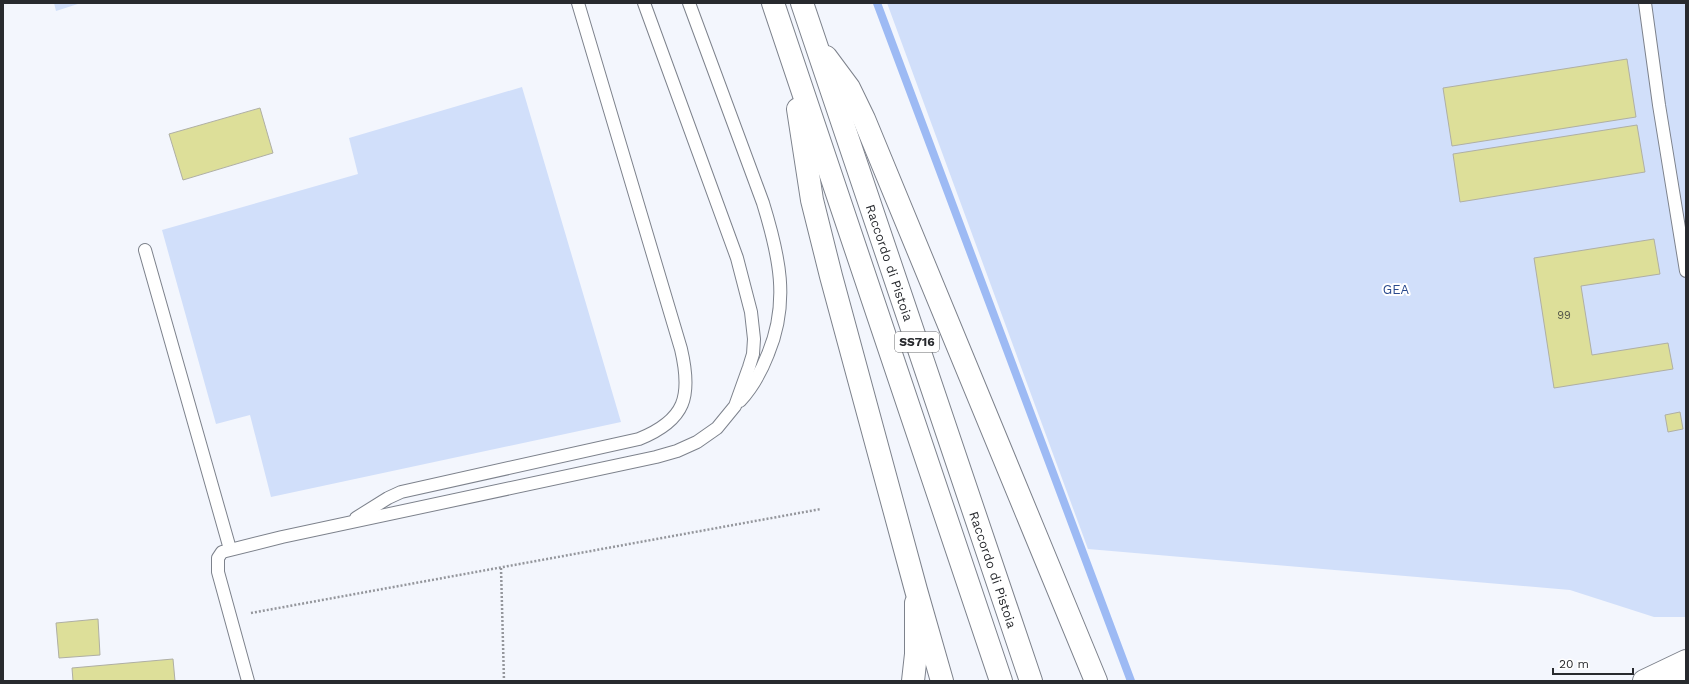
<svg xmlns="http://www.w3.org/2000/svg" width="1689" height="684" font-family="'Work Sans',sans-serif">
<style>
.green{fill:#d1dffa}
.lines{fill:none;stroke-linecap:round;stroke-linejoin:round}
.stream{stroke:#9dbaf4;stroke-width:8}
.building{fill:#dddf99;stroke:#afafa4}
.service-casing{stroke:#7d828c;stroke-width:14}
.minor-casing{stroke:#7d828c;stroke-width:24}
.tertiary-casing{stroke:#7d828c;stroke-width:24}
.trunk-casing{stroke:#7d828c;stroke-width:24}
.path{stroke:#94969c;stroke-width:2.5;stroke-dasharray:2 2;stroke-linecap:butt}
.service{stroke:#fff;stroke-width:12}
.minor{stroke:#fff;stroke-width:22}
.tertiary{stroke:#fff;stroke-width:22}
.trunk{stroke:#fff;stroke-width:22}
.labels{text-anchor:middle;stroke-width:4;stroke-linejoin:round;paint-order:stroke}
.number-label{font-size:11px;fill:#555749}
.shield{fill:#fff;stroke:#686a6d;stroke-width:1}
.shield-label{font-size:12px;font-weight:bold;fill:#282a2e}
.street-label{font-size:13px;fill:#282a2e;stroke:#fff}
.park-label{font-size:13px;fill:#29498d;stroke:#fff}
</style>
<rect width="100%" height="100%" fill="#f3f6fd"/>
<g class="green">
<path d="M54 3H81L56 11Z"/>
<path d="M887 3H1686V617H1654L1570 590 1088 549Z"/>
<path d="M522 87 621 422 271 497 250 415 216 424 162 230 358 174 349 138Z"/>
</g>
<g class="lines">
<path class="stream" d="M877 3 1131 681"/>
</g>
<g class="building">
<path d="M1627 59 1636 117 1452 146 1443 88Z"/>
<path d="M260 108 273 153 183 180 169 134Z"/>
<path d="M1637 125 1645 172 1460 202 1453 154Z"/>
<path d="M1654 239 1660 274 1581 286 1592 355 1668 343 1673 369 1554 388 1534 258Z"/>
<path d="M1680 412 1683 429 1668 432 1665 415Z"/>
<path d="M98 619 100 655 59 658 56 623Z"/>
<path d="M173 659 175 681H73L72 668Z"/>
</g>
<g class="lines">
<g class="service-casing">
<g id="service">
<path d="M689 3 763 203C779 255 790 302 768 354 761 372 753 387 740 401"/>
<path d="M1645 3 1659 105 1686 271"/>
<path d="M145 250 230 549"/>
<path d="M356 518 388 498 401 492 639 439C686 420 692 396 681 349L578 3"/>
<path d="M248 681 218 572V558L222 552 282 537 656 457 677 451 697 442 717 428 735 406 749 367 753 354 754 339 751 312 737 258 644 3"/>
<path d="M1677 681 1686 677"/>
</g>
</g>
<g class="minor-casing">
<path id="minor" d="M1644 681 1686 661"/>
</g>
<g class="tertiary-casing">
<path id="tertiary" d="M913 681 916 654V603"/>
</g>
<g class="trunk-casing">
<g id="trunk">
<path d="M773 3 1001 681"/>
<path id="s1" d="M802 3 1031 681"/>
<path d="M826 57 849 88 864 119 1096 681"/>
<path d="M798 109 812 200 831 276 916 590 942 681"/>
</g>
</g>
<g class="path">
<path d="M501 568 504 681"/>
<path d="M251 613 821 509"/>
</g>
<use href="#service" class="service"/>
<use href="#minor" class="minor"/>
<use href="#tertiary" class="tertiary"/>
<use href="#trunk" class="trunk"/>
</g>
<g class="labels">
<g class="number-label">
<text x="1564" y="319">99</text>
</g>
<rect class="shield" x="895" y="332" width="44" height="20" rx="3"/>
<g class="shield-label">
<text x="917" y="346">SS716</text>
</g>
<g class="street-label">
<text dy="5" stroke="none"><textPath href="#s1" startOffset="274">Raccordo di Pistoia</textPath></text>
<text dy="5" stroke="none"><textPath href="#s1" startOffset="598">Raccordo di Pistoia</textPath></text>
</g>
<g class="park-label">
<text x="1396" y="294">GEA</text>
</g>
</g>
<rect width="1689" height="684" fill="none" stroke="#282a2e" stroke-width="8"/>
<path d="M1553 668v6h80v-6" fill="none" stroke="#282a2e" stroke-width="2"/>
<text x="1559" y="668" font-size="12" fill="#282a2e" stroke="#ffffff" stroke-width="3" paint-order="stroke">20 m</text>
</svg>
